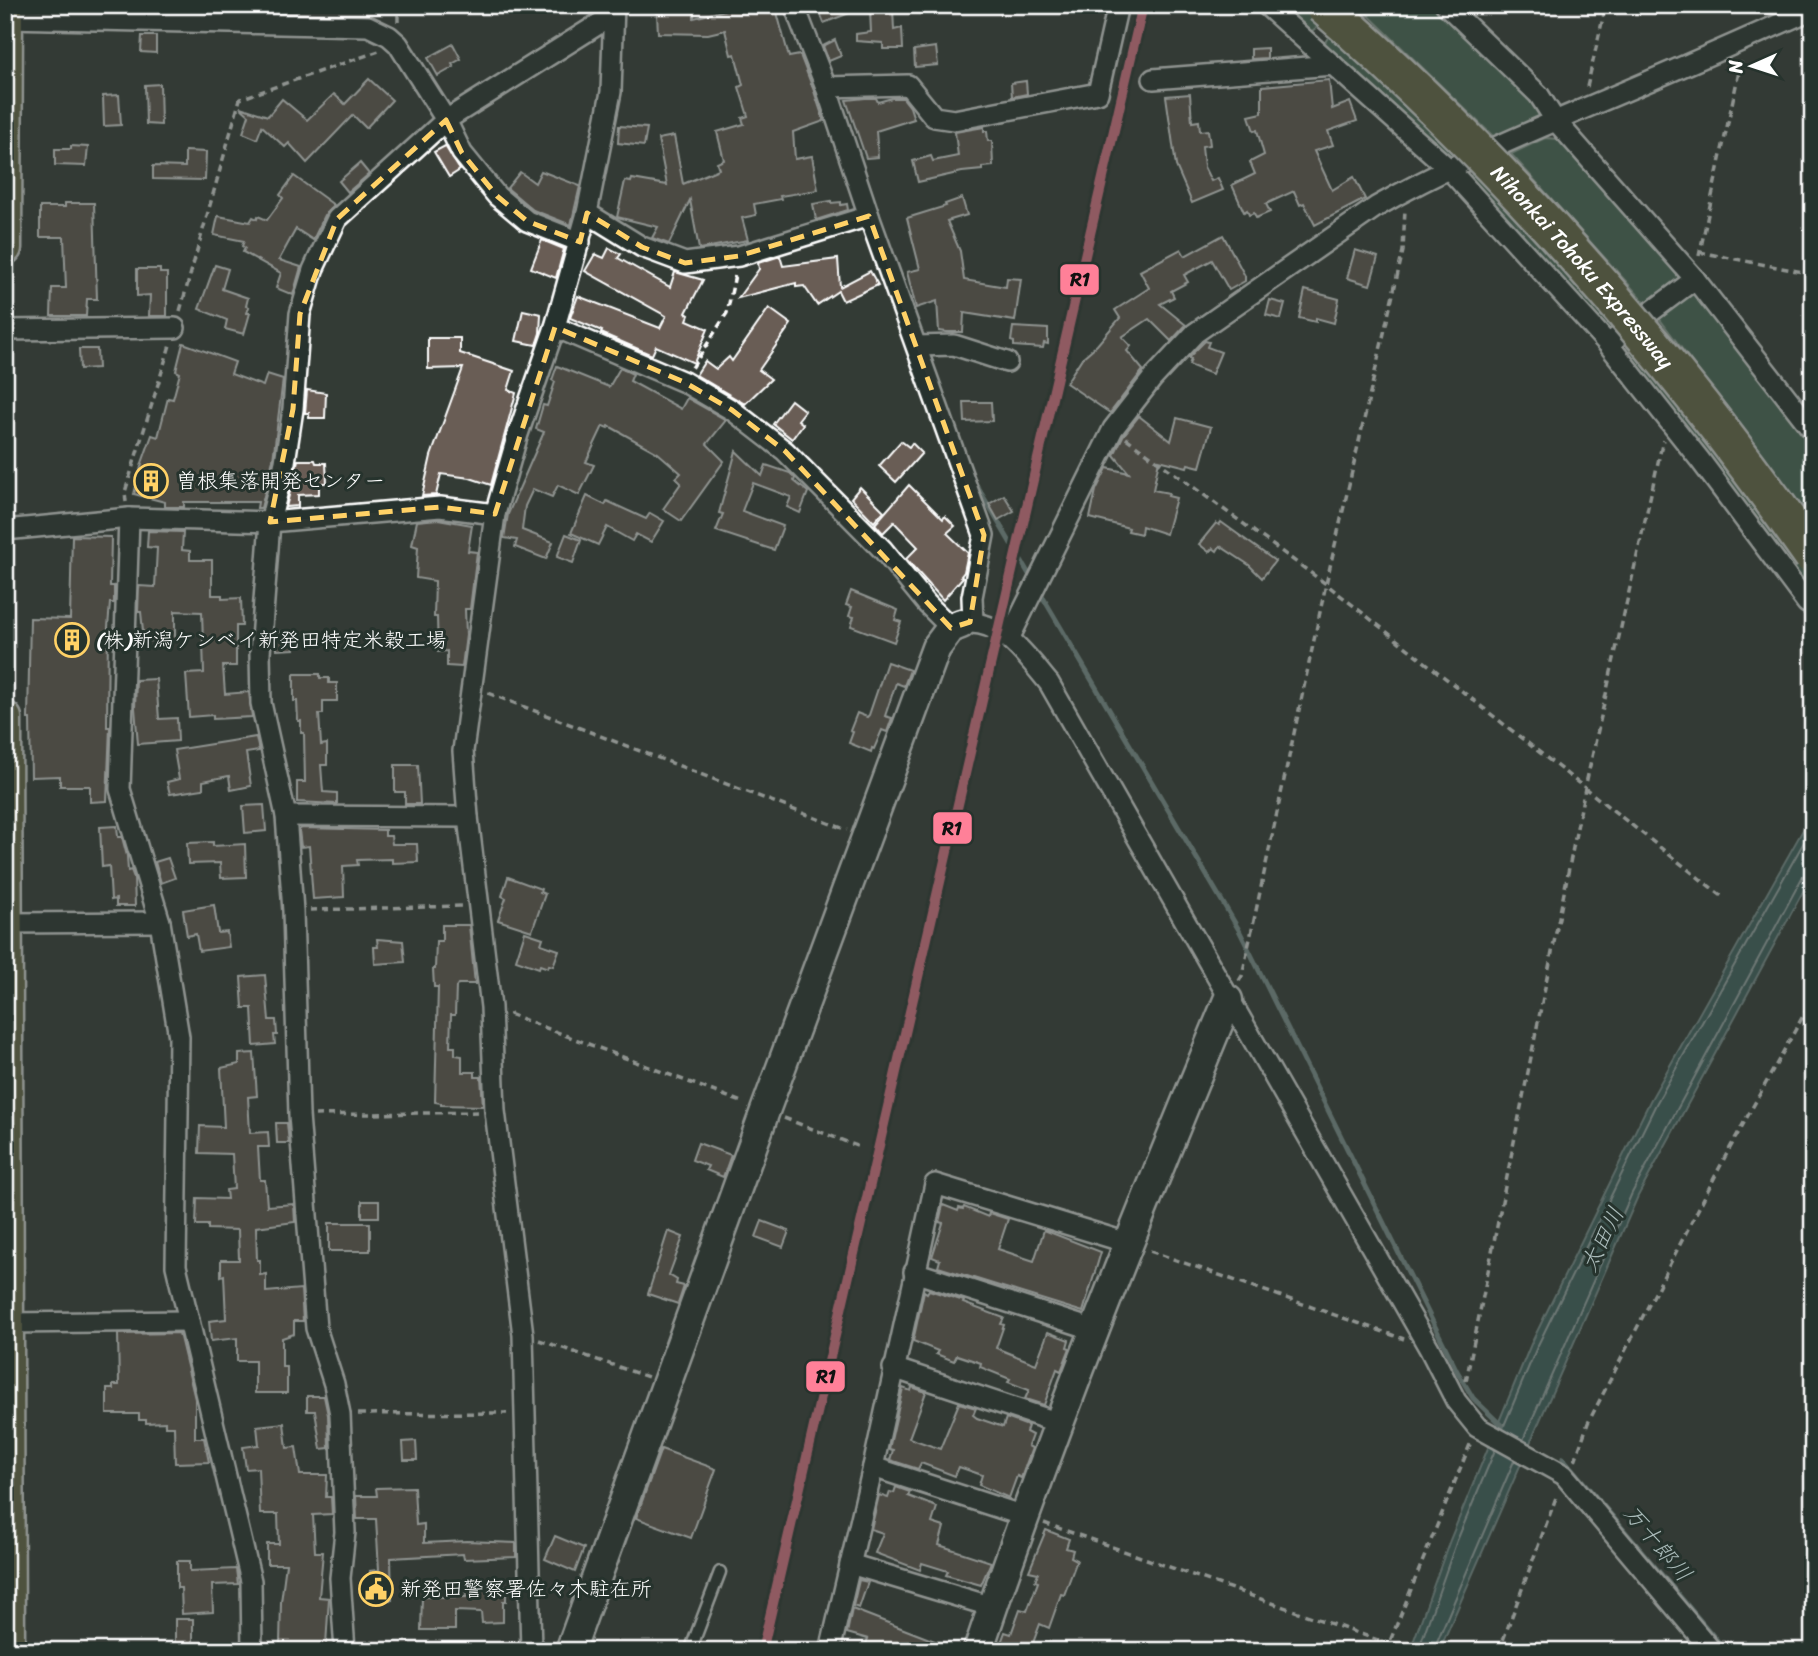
<svg xmlns="http://www.w3.org/2000/svg" width="1818" height="1656" font-family="Sriracha,'Klee One',sans-serif">
<style>
.green{fill:#4e705b;stroke:#a6b8ad;stroke-width:2}
.water{fill:#426765;stroke:#8ea4a3;stroke-width:2}
.lines{fill:none;stroke-linecap:round;stroke-linejoin:round}
.shore{stroke:#b3c2c1;stroke-width:2}
.stream{stroke:#8ea4a3;stroke-width:5}
.building{fill:#695d55;stroke:#fff;stroke-width:2}
.lane-casing{stroke:#fff;stroke-width:15}
.street-casing{stroke:#fff;stroke-width:24}
.secondary-casing{stroke:#fff;stroke-width:33}
.primary-casing{stroke:#fff;stroke-width:37}
.path{stroke:#fff;stroke-width:3.5;stroke-dasharray:7 5;stroke-linecap:butt}
.lane{stroke:#26332d;stroke-width:10}
.street{stroke:#26332d;stroke-width:19}
.secondary{stroke:#26332d;stroke-width:28}
.primary{stroke:#6f704a;stroke-width:32}
.highway-bridge-casing{stroke:#fff;stroke-width:42;stroke-linecap:butt}
.highway-bridge{stroke:#6f704a;stroke-width:37}
.rail-1-casing{stroke:#26332d;stroke-width:16}
.rail-1{stroke:#ff8098;stroke-width:10}
.marked{fill:none;stroke:#ffd166;stroke-width:5;stroke-dasharray:14 9;stroke-linejoin:round}
.labels{text-anchor:middle;stroke-width:6;stroke-linejoin:round;paint-order:stroke}
.street-label{font-size:21px;fill:#fff;stroke:#26332d}
.poi-label{font-size:21px;fill:#fff;stroke:#26332d;text-anchor:start}
.water-label{font-size:23px;font-style:italic;fill:#aabbba;stroke:#26332d}
.line-badge{stroke:#26332d;stroke-width:2.5}
.pale-badge-label{font-size:19px;text-anchor:middle;font-weight:bold;fill:#111}
</style>
<rect width="100%" height="100%" fill="#333b35"/>
<filter id="ink" filterUnits="userSpaceOnUse"><feTurbulence type="fractalNoise" baseFrequency=".0143" numOctaves="2"/><feDisplacementMap in="SourceGraphic" scale="14" xChannelSelector="R" yChannelSelector="G"/><feConvolveMatrix kernelMatrix="1 2 1 2 8 2 1 2 1" color-interpolation-filters="sRGB"/></filter>
<g filter="url(#ink)">
<g class="green">
<path d="M1274 5H1313L1329 18 1308 34Z"/>
<path d="M1358 5H1436L1528 99 1540 115V119L1498 141Z"/>
<path d="M1335 26 1471 153 1448 162 1336 59 1324 44Z"/>
<path d="M1545 138 1560 139 1683 271 1680 282 1650 308 1511 154Z"/>
<path d="M1483 166 1627 325 1614 334 1465 180Z"/>
<path d="M1699 290 1813 439V524L1659 318 1685 294Z"/>
<path d="M1636 338 1813 569V599L1625 350Z"/>
</g>
<path class="water" d="M1813 812V873L1638 1196 1439 1651H1410L1450 1540 1531 1344 1650 1101Z"/>
<g class="lines">
<g class="shore">
<path d="M1503 1428 1537 1347 1656 1104 1813 826"/>
<path d="M1523 1440 1632 1193 1803 876 1813 872"/>
<path d="M1418 1651 1456 1543 1495 1450"/>
<path d="M1433 1651 1514 1461"/>
</g>
<g class="stream">
<path d="M974 481 1033 581"/>
<path d="M1038 589 1239 930 1457 1371 1473 1398 1502 1426"/>
<path d="M1563 1458 1726 1651"/>
</g>
</g>
<g class="building">
<path d="M664 5H694V18L745 5H775L789 57 800 55 814 91 824 121 793 132 795 159 812 156 818 190 780 196 781 199 754 204 756 215 742 218 748 240 699 249 690 200 669 244 652 238 658 227 617 217 625 181 631 182 632 179 667 185 658 139 674 136 683 184 719 169 717 163 724 160 717 132 744 124 742 118 748 116 739 87 743 85 735 54 731 55 725 30 708 34 658 33 657 14H664Z"/>
<path d="M817 5H867V6L824 23Z"/>
<path d="M893 9 894 30 902 28 903 49H883V43L856 41V34L871 32 870 11Z"/>
<path d="M142 36H156V53L141 52Z"/>
<path d="M835 40 841 56 829 61 823 46Z"/>
<path d="M453 44 461 59 452 64 454 67 438 76 428 58Z"/>
<path d="M936 47 938 65 915 67 914 50Z"/>
<path d="M1267 48V58L1251 59V49Z"/>
<path d="M369 79 392 100 366 128 353 115 307 163 289 143 285 147 262 126 257 139 243 133 249 115 240 107 268 116 282 99 307 120 334 94 345 104Z"/>
<path d="M1329 80 1332 109 1350 102 1357 121 1328 131 1333 145 1314 151 1332 190 1354 177 1365 199 1315 225 1304 203 1300 205 1294 191 1266 204 1270 212 1256 218 1254 213 1249 215 1247 210 1244 212 1232 185 1255 174 1250 162 1264 155 1257 130 1254 131 1249 116 1262 113V86Z"/>
<path d="M1026 81 1027 94 1012 97 1011 83Z"/>
<path d="M160 84 161 125 146 124 145 85Z"/>
<path d="M1190 94 1192 122 1199 121 1200 131 1208 130 1210 145 1202 146 1204 167 1211 181 1218 178 1223 190 1192 203 1176 166 1166 96Z"/>
<path d="M119 95 121 125 104 126 103 96Z"/>
<path d="M865 98H876L878 102 892 98H903L910 107 914 119 876 131 878 157 866 158 846 100Z"/>
<path d="M619 126 647 128 644 146 618 143Z"/>
<path d="M984 127V131H987L988 141H992L993 166 982 167V170L962 172 918 182 913 161 931 156 933 161 958 156 955 132Z"/>
<path d="M71 146 88 147 86 166 55 165V149H71Z"/>
<path d="M445 146 460 170 449 177 434 152Z"/>
<path d="M185 151 206 152 205 180 153 179V166L185 167Z"/>
<path d="M360 163 369 174 348 192 339 181Z"/>
<path d="M541 171 580 186 571 225 533 210 507 188 520 172 535 183Z"/>
<path d="M294 176 334 205 326 213 313 240 296 229 279 260 301 267 293 295 276 288 281 273 243 252 245 248 242 246 244 241 214 235 218 216 250 222 253 217 257 219 258 216 267 220 283 198 280 195Z"/>
<path d="M962 198 967 215 947 221 960 251 964 280 1006 287 1007 278 1021 279 1015 321 964 313 963 332H947L939 331 937 301 916 308 907 272 920 269 907 218 946 206 945 204Z"/>
<path d="M831 201V203L841 202V205L847 204 848 210 816 220 813 204Z"/>
<path d="M65 203H94L97 299H87L86 316H51L52 288H66L64 237H40V207H65Z"/>
<path d="M1223 235 1245 276V281L1229 290 1212 260 1184 275 1188 282 1171 291 1174 297 1160 304 1186 325 1171 341 1149 319 1122 337 1131 346 1127 351 1143 370 1110 413 1066 383 1082 358 1097 345 1120 318 1115 310 1149 288 1140 271 1181 249 1185 256Z"/>
<path d="M542 240 564 249 556 278 531 268Z"/>
<path d="M609 248 621 254 618 258 670 287 675 272 703 280 686 313 689 315 687 320 708 329 694 363 656 346 652 355 601 333 602 331 570 318 578 296 660 328 666 316 585 271 595 254 604 258Z"/>
<path d="M1355 250 1378 257 1370 285 1347 278Z"/>
<path d="M780 256 783 266 838 259 840 287 870 271 878 285 843 301 838 291 817 305 804 286 796 287V283L738 298 759 269 758 263Z"/>
<path d="M215 265 228 269 222 289 248 298 246 306 249 307 247 313H250L244 334 225 329 227 320 199 309Z"/>
<path d="M137 269H160V273H167V316H149L150 295 137 296Z"/>
<path d="M1305 290 1339 299 1334 323 1316 318V322L1299 318Z"/>
<path d="M1270 300 1285 304 1281 319 1266 315Z"/>
<path d="M769 308 791 324 759 370 771 379 745 404 696 375 705 361 716 369 729 357 732 361Z"/>
<path d="M523 310 541 314 540 333 536 345 516 341Z"/>
<path d="M1013 327 1048 329V344L1044 343 1043 348 1014 346V342L1011 341Z"/>
<path d="M428 338H460V353L514 371 508 390 516 393 491 485 470 478 441 474 436 495 422 496 431 456 463 368 428 369Z"/>
<path d="M1205 341 1209 342 1207 347 1221 352 1212 374 1189 365 1191 359 1188 358Z"/>
<path d="M183 343 235 362 231 374 263 386 267 374 283 379 273 460 261 508H257L258 502H184V507H165V502L134 494 142 463 152 435 158 437 168 398 173 399 180 373 176 371Z"/>
<path d="M79 349H97L98 368 80 369Z"/>
<path d="M557 366 609 387 620 368 633 374 630 381 681 409 687 398 726 420 707 444 724 461 681 521 663 509 681 483 676 478 681 473 658 453 609 426 608 428 603 426 586 462 594 465 579 495 558 485 552 497 533 489 525 506 522 530 553 542 546 559 515 547 517 540 504 538 508 514 544 432 536 429 543 405 547 406 555 382 552 380Z"/>
<path d="M307 390 326 393 325 418H309V413H305Z"/>
<path d="M791 400 805 411 798 420 803 424 792 439 773 424Z"/>
<path d="M964 402H991L992 421 965 422Z"/>
<path d="M1139 416 1171 441 1177 418 1211 427 1200 467 1188 464 1187 467 1159 460 1153 490 1169 493 1168 496 1176 498 1166 534 1142 526 1141 534 1128 531 1129 528 1090 518 1096 490 1107 468 1129 473 1114 455 1123 436Z"/>
<path d="M901 441 909 447 912 443 922 453 896 482 879 466Z"/>
<path d="M736 451 762 476 766 465 790 473 795 478 794 481 808 492 800 513 787 507 791 497 753 483 742 511 783 526 774 550 716 531 723 514 719 513Z"/>
<path d="M298 460H315L316 463H326L327 483H319V494L298 495V506L286 507Z"/>
<path d="M909 485 943 519 945 516 955 526 947 533 968 553 964 572 961 576 963 577 943 600 906 559 918 547 894 522 883 533 875 524Z"/>
<path d="M860 487 884 511 874 522 851 498Z"/>
<path d="M1004 495 1014 511 998 520 989 504Z"/>
<path d="M587 496 605 505 607 501 646 519 650 513 664 521 651 542 636 534 632 541 607 527 598 545 571 533Z"/>
<path d="M438 519 472 525 468 551 477 552 470 609H465L466 635 462 667 447 666V651L438 652 437 617H434L435 581 416 578 418 547 412 545 417 521Z"/>
<path d="M1221 522 1275 561 1262 578 1249 565 1220 546 1217 551 1213 548 1209 552 1199 544 1216 523 1219 525Z"/>
<path d="M148 531 183 532 182 550 190 551V560H212V595H222V599L241 598 242 626H236V666H223L225 694 249 692 252 717 213 719V715L189 717 186 674 204 673 202 612 175 611V641H144L141 612H138L139 586 155 587 157 548 147 547Z"/>
<path d="M566 534 581 540 573 563 557 557Z"/>
<path d="M72 536 111 537 110 586H114V603H110L108 627 107 727H110L107 801 90 802V786H60V776L31 777 30 719H28L30 618 70 619Z"/>
<path d="M851 591 898 610 895 620 901 622 894 642 851 626 854 617 849 616 852 607 846 605Z"/>
<path d="M293 631 294 649 277 650 276 632Z"/>
<path d="M887 662 910 670 904 686 896 683 885 716 892 718 887 732 882 730 874 749 872 748 871 752 849 743 853 732 850 731 857 713 867 717 869 715Z"/>
<path d="M294 674H320V678H329V683H337V701H323V714H319L321 745 327 744V765H321L323 792 337 793V804L297 802V782H305L304 733H301V721H298L297 701H294Z"/>
<path d="M156 679 159 719 177 718 178 741 138 744 135 708 136 680Z"/>
<path d="M256 737 259 751 246 753 251 786 231 790 229 776 203 781V789L170 794 167 782 179 779 174 750Z"/>
<path d="M395 765H418L420 804H405V792H395Z"/>
<path d="M264 805 266 831 245 833 243 806Z"/>
<path d="M117 826 118 837H122L127 856 128 871 131 870 134 878 135 906H116V899L111 900 109 866 102 867 100 827Z"/>
<path d="M302 828 385 830V836H391L392 844H417L418 862 392 863V859L357 860 358 865 343 866 344 897 313 899 309 846 301 847 299 830Z"/>
<path d="M213 842V846L245 844 246 877 221 878 220 863 188 864 187 843Z"/>
<path d="M168 858 175 878 161 883 155 862Z"/>
<path d="M508 877 541 889 540 892 545 894 532 931 498 920 506 898 502 896Z"/>
<path d="M214 905 218 933 227 932 229 947 199 951 196 934 187 936 183 910Z"/>
<path d="M442 925H469L475 984H458L456 987 455 1015H451L450 1047H455V1055L462 1056V1072H475V1077H481L483 1106 441 1105V1103L435 1102 438 987H434L433 969H435L436 941H442Z"/>
<path d="M525 932 543 938 541 944 559 950 553 966 549 965 548 968 540 965 539 968 516 960Z"/>
<path d="M377 939 403 941 405 962 375 964 374 947H378Z"/>
<path d="M265 975 269 1020H276L277 1035H274L275 1044 254 1046 252 1008H243L241 977Z"/>
<path d="M254 1053 257 1096 248 1097 250 1133 268 1132 269 1147H258L260 1180H265L267 1206 294 1204 295 1222 256 1227 257 1260H260V1275L266 1274V1292L301 1289 303 1321H294V1334L282 1338V1367H287V1393H255V1361H237V1338L211 1341 209 1321 226 1319 224 1275 221 1276V1260H239L238 1230 208 1229V1225H196L197 1198 227 1199 226 1190 234 1189 232 1154 199 1153 200 1126 224 1127 221 1068 239 1064V1054Z"/>
<path d="M276 1123H287L289 1143H277Z"/>
<path d="M698 1143 731 1155 723 1177 706 1170 708 1166 692 1160Z"/>
<rect x="362" y="1201" width="17" height="16"/>
<path d="M943 1205 958 1211 959 1208 963 1209 964 1207 988 1217 989 1213 1008 1219 998 1249 1034 1261 1044 1230 1101 1252 1083 1312 938 1267 940 1260 932 1257 943 1223 939 1222Z"/>
<path d="M762 1221 789 1231 783 1247 756 1237Z"/>
<rect x="329" y="1223" width="41" height="28"/>
<path d="M668 1231 683 1237 669 1275 677 1280 676 1284 684 1286 678 1304 648 1294Z"/>
<path d="M929 1290 964 1301 963 1303 1004 1318 1001 1324 1004 1325 996 1348 1036 1364 1048 1332 1069 1340 1067 1347 1070 1348 1061 1371 1057 1369 1044 1405 1025 1399 1029 1390 1008 1382 1010 1379 980 1367 981 1363 957 1355 954 1361 936 1354 938 1351 913 1341 924 1291 927 1293Z"/>
<path d="M179 1333 195 1399V1438H204L209 1462 175 1463 174 1426H165V1422L146 1423V1420H139V1414H107V1389H113V1385H119L118 1334Z"/>
<path d="M912 1387 926 1392 909 1438 940 1449 959 1403 976 1408 973 1415 977 1418 1003 1427 1006 1418 1028 1426 1026 1432 1032 1435 1028 1446 1032 1448 1021 1478 1017 1476 1009 1498 979 1485 982 1475 959 1467 955 1476 921 1463 918 1469 890 1460 893 1450 889 1449 903 1388 911 1391Z"/>
<path d="M307 1396H324L328 1415 329 1448 321 1449 315 1411H307Z"/>
<path d="M284 1423 287 1448 296 1447 300 1475H327L326 1497H331L332 1514 313 1515 315 1552H323L319 1597 329 1598 326 1645 280 1644 281 1602 286 1564H267V1544H279L278 1514H260L258 1468 246 1469 243 1447 259 1445 257 1426Z"/>
<path d="M416 1441 417 1460H404L403 1442Z"/>
<path d="M661 1449 716 1469 691 1538 636 1518Z"/>
<path d="M414 1487 416 1525 424 1524V1543L467 1541 516 1543V1557L464 1559 463 1554 391 1558 392 1600H373L372 1598H366V1579H370V1571L379 1570 376 1519H357L356 1496H377L376 1488Z"/>
<path d="M896 1487 910 1492 908 1496 937 1507 932 1523 944 1527 939 1545 991 1562 981 1585 946 1575 948 1571 922 1563 920 1570 875 1553 883 1533 871 1529 879 1495 888 1498 890 1492 894 1493Z"/>
<path d="M1046 1530 1069 1539 1066 1548 1073 1550 1071 1557 1077 1560 1064 1595 1061 1594 1049 1628 1040 1624 1030 1651H998L1005 1632 1011 1634 1020 1609 1027 1611 1038 1582 1035 1581 1038 1573 1029 1571Z"/>
<path d="M555 1536 584 1548 575 1572 545 1559Z"/>
<path d="M177 1561H190V1571L236 1569 238 1584 212 1585 213 1612 182 1614 181 1588H177Z"/>
<path d="M859 1580 868 1582 859 1608 853 1606Z"/>
<path d="M506 1586V1601H503V1622L482 1623 481 1612 455 1611V1630H421L422 1597H466L467 1587Z"/>
<path d="M852 1609 958 1650V1651H863L868 1639 847 1633Z"/>
<rect x="175" y="1619" width="18" height="32"/>
</g>
<g class="lines">
<g class="lane-casing">
<path id="lane" d="M690 1651 720 1572"/>
</g>
<g class="street-casing">
<g id="street">
<path d="M794 5 826 87 869 216 984 535 972 597 973 622"/>
<path d="M1266 5 1333 65"/>
<path d="M1446 5 1539 95 1555 120 1695 279 1813 431"/>
<path d="M6 18 368 26 389 36 398 44 446 120 462 153 497 196 527 221 580 242"/>
<path d="M1153 79 1333 65 1448 168 1608 344 1700 460 1807 603"/>
<path d="M826 87 908 85 934 117 954 120 1098 93 1118 5"/>
<path d="M587 213 642 247 685 263 739 256 869 216"/>
<path d="M555 327 684 382 732 410 785 451 883 550 927 604 951 628"/>
<path d="M5 330 175 328"/>
<path d="M1608 344 1695 279"/>
<path d="M918 346 954 345 1007 362"/>
<path d="M129 518 120 789 160 922 179 1037 176 1266 251 1581 252 1651"/>
<path d="M5 530 129 518 270 522 440 507 495 514"/>
<path d="M961 624C1000 616 1027 657 1049 683L1429 1348 1456 1401 1477 1427 1564 1475 1712 1651"/>
<path d="M1010 637 1113 429 1152 379 1195 333 1376 207C1442 169 1513 139 1583 109 1660 77 1737 43 1813 9"/>
<path d="M286 816 468 817"/>
<path d="M7 923 160 922"/>
<path d="M914 1272 1095 1330"/>
<path d="M7 1323 189 1321"/>
<path d="M893 1368 1059 1423"/>
<path d="M873 1467 1024 1516"/>
<path d="M850 1564 993 1607"/>
<path d="M345 1651 340 1578 345 1532 340 1414 334 1384 316 1328 299 1115 293 911 286 816 261 703 260 653 270 522 285 462 293 409 300 314 313 270 337 219 446 120 613 15"/>
<path d="M531 1651 523 1335 495 1111 491 1007 468 817 463 751 495 514 518 434 555 327 587 213 611 92 614 5"/>
<path d="M830 1651 873 1467 935 1184 1128 1243"/>
</g>
</g>
<g class="secondary-casing">
<g id="secondary">
<path d="M570 1651 765 1111 936 648 951 628 961 624"/>
<path d="M978 1651C1052 1430 1139 1215 1228 1000"/>
</g>
</g>
<g class="primary-casing">
<g id="primary">
<path d="M5 248 6 5"/>
<path d="M5 718 8 1651"/>
</g>
</g>
<g class="path">
<path d="M398 22V5"/>
<path d="M1587 87 1606 5"/>
<path d="M1699 252 1813 274"/>
<path d="M1699 256 1742 58"/>
<path d="M180 311 240 99 379 51"/>
<path d="M692 368 727 313 735 275"/>
<path d="M1126 438 1326 584 1723 897"/>
<path d="M126 502 125 492 170 345"/>
<path d="M488 693 847 830"/>
<path d="M310 910 463 906"/>
<path d="M1239 981 1242 976 1326 584 1403 251 1405 209"/>
<path d="M509 1014 744 1103"/>
<path d="M315 1115 479 1112"/>
<path d="M784 1118 857 1146"/>
<path d="M1150 1251 1404 1339"/>
<path d="M539 1340 648 1377"/>
<path d="M1466 1381 1585 788 1663 440"/>
<path d="M358 1414 507 1413"/>
<path d="M1575 1461 1588 1423 1725 1157 1813 998"/>
<path d="M1044 1523 1389 1644"/>
<path d="M1386 1651 1471 1442"/>
<path d="M1499 1651 1557 1495"/>
</g>
<use href="#lane" class="lane"/>
<use href="#street" class="street"/>
<use href="#secondary" class="secondary"/>
<use href="#primary" class="primary"/>
<g class="highway-bridge-casing">
<g id="highway-bridge">
<path id="s1" d="M1323 5C1509 167 1671 355 1813 556"/>
</g>
</g>
<use href="#highway-bridge" class="highway-bridge"/>
<g class="rail-1-casing">
<path id="rail-1" d="M762 1651 1143 5"/>
</g>
<use href="#rail-1" class="rail-1"/>
</g>
</g>
<path d="M0 0H1818V1656H0ZM446 120 462 153 497 196 527 221 580 242 587 213 642 247 685 263 739 256 869 216 984 535 970 622 951 628 785 451 732 410 684 382 555 327 495 514 440 507 270 522 293 409 300 314 337 219Z" fill="#333b35" fill-opacity=".55" fill-rule="evenodd"/>
<path class="marked" d="M446 120 462 153 497 196 527 221 580 242 587 213 642 247 685 263 739 256 869 216 984 535 970 622 951 628 785 451 732 410 684 382 555 327 495 514 440 507 270 522 293 409 300 314 337 219Z"/>
<defs>
<g id="building-ring" transform="scale(1.75)"><circle r="9.5" fill="#26332d" stroke="#ffd166" stroke-width="1.5"/><path d="M-4-6H4V6H1V3H-1V6H-4ZM-2.5-4.3h1.7v1.8h-1.7ZM.8-4.3h1.7v1.8H.8ZM-2.5-1h1.7V.8h-1.7ZM.8-1h1.7V.8H.8Z" fill="#ffd166"/></g>
<g id="civic-ring" transform="scale(1.75)"><circle r="9.5" fill="#26332d" stroke="#ffd166" stroke-width="1.5"/><path d="M-.6-6.5H3V-4.5H.6V-3L4-1V1h2V6H-6V1h2V-1L-.6-3ZM-1.2 2.5V6h2.4V2.5Z" fill="#ffd166"/></g>
</defs>
<g fill-rule="evenodd">
<use href="#building-ring" x="151" y="481"/>
<use href="#building-ring" x="72" y="640"/>
<use href="#civic-ring" x="376" y="1589"/>
</g>
<g class="labels">
<g class="street-label">
<text dy="7" stroke="none"><textPath href="#s1" startOffset="369">Nihonkai Tohoku Expressway</textPath></text>
</g>
<g class="poi-label">
<text x="176" y="488">曽根集落開発センター</text>
<text x="96" y="647">(株)新潟ケンベイ新発田特定米穀工場</text>
<text x="400" y="1596">新発田警察署佐々木駐在所</text>
</g>
<g class="water-label">
<text transform="translate(1602 1239) rotate(-64)" y="8">太田川</text>
<text transform="translate(1658 1543) rotate(50)" y="8">万十郎川</text>
</g>
</g>
<g class="line-badge">
<rect x="1059" y="263" width="41" height="33" rx="7" fill="#ff8098"/>
<rect x="932" y="811" width="41" height="34" rx="7" fill="#ff8098"/>
<rect x="805" y="1360" width="41" height="33" rx="7" fill="#ff8098"/>
</g>
<g class="pale-badge-label">
<text x="1080" y="286">R1</text>
<text x="952" y="835">R1</text>
<text x="826" y="1383">R1</text>
</g>
<rect width="1818" height="1656" fill="none" stroke="#26332d" stroke-width="28"/>
<rect x="14" y="14" width="1790" height="1628" fill="none" stroke="#fff" stroke-width="2.5" filter="url(#ink)"/>
<g transform="translate(1752 66) rotate(267)" stroke="#26332d" stroke-width="5" paint-order="stroke">
<path d="M0-5L12 26L0 18L-12 26Z" fill="#ffffff"/>
<text y="-10" font-size="19" font-weight="bold" text-anchor="middle" fill="#ffffff">N</text>
</g>
</svg>
